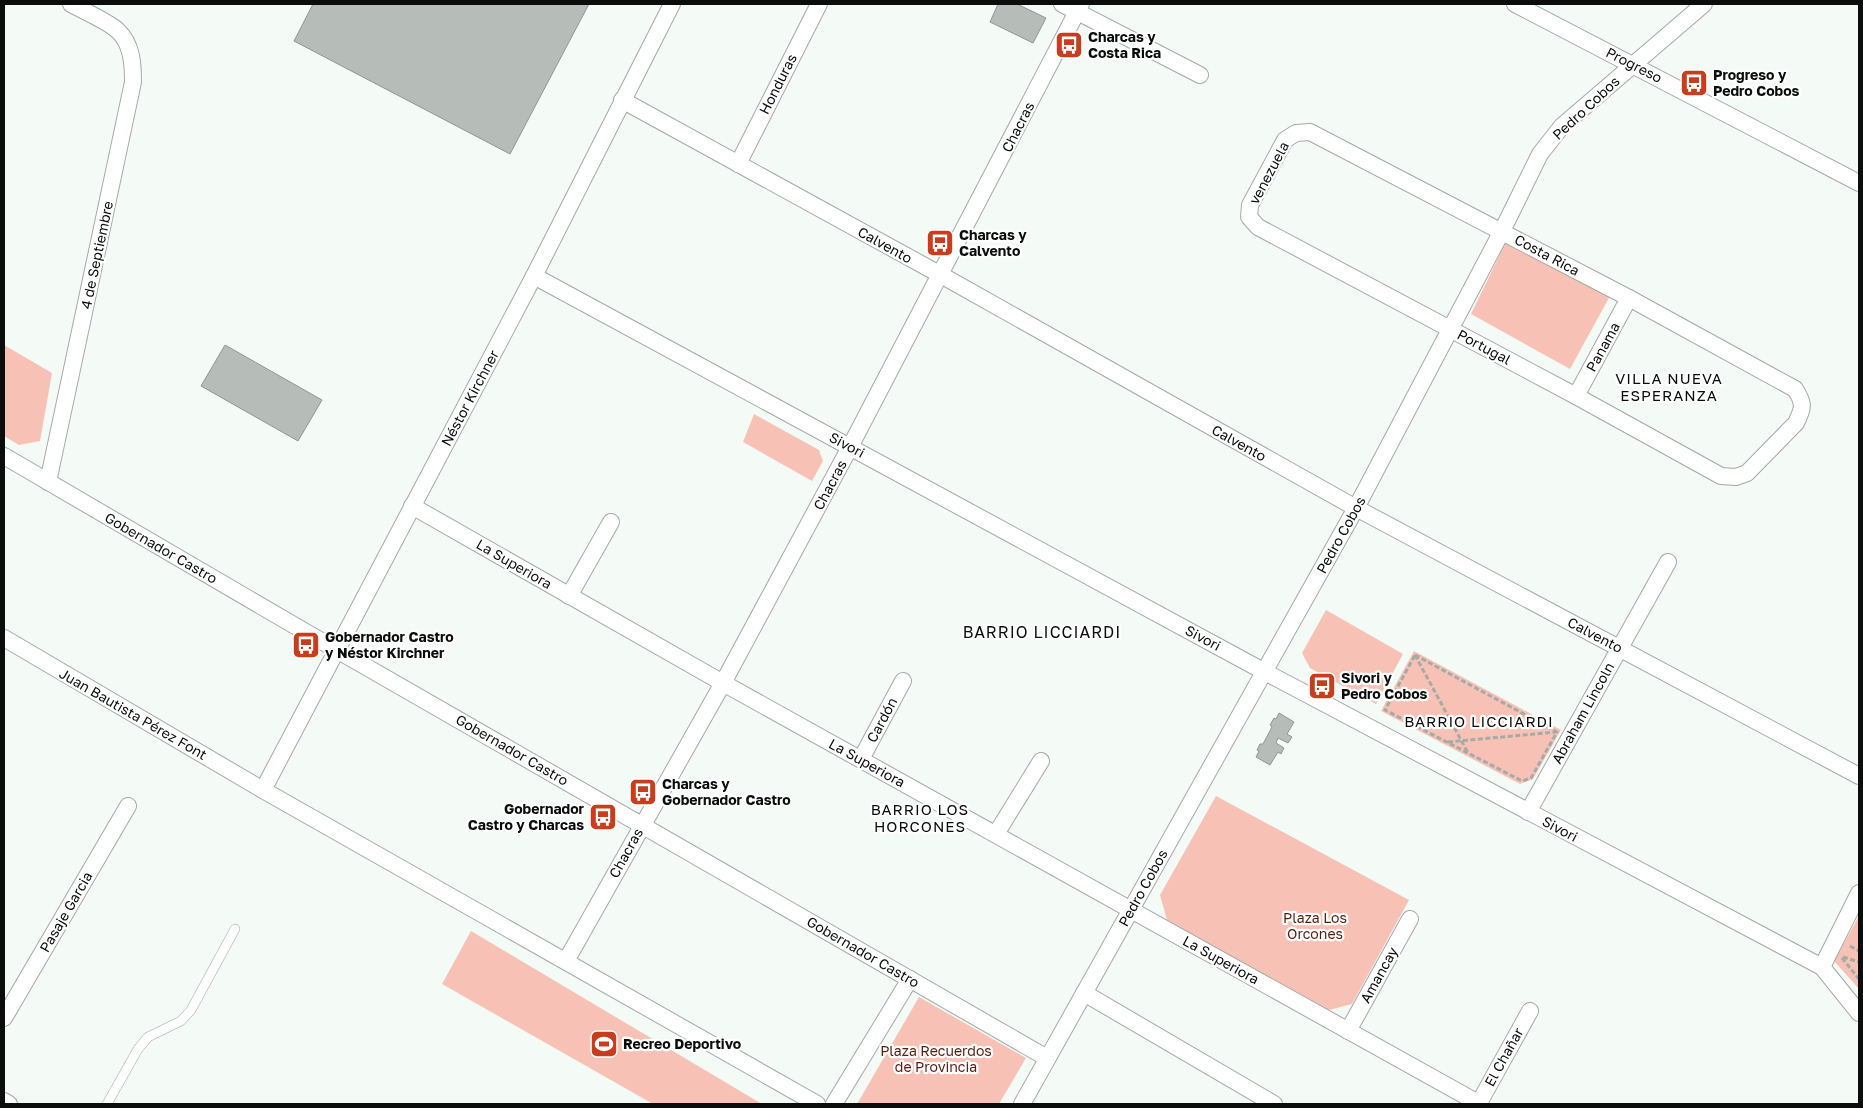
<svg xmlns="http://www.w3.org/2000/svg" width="1863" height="1108" font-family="'Golos Text',sans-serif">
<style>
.green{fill:#f7c2b5}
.building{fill:#b6bcb8;stroke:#909692}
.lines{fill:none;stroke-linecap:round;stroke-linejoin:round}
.lane-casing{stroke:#a3a9a5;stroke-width:10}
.street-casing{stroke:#a3a9a5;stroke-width:18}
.path{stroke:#a5aaa7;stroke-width:3;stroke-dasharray:5 2.5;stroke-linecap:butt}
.lane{stroke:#fff;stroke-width:9}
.street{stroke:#fff;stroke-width:16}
.labels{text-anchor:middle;stroke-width:4.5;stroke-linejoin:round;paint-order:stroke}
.poi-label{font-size:14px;font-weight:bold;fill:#0b0d0c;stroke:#fff;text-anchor:start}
.street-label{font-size:14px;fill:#0b0d0c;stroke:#fff}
.park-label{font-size:14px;fill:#591c0e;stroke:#fff}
.neighbourhood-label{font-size:15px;letter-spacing:1px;fill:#0b0d0c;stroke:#fff}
.quarter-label{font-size:16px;letter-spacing:1px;fill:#0b0d0c;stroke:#fff}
</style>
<rect width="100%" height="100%" fill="#f4faf6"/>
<g class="green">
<path d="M1507 240 1610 296 1570 369 1471 314Z"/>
<path d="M4 345 52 373 40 441 19 445 4 436Z"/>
<path d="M754 414 819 450 823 461 812 481 743 442Z"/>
<path d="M1326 610 1403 654 1376 704 1310 668 1302 653Z"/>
<path d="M1414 651 1561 730 1533 779 1520 784 1381 711Z"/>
<path d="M1216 796 1409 900 1352 1004 1329 1010 1167 920 1160 895Z"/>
<path d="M1859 916V989L1834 961Z"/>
<path d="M471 931 762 1104H653L442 984Z"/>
<path d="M919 997 1026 1058 999 1104H857Z"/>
</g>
<g class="building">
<path d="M313 4H589L510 154 294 41Z"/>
<path d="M998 4H1017L1046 18 1033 43 990 22Z"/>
<path d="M225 345 322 400 298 441 201 386Z"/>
<path d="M1279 713 1294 722 1287 734 1292 737 1288 743 1278 738 1276 743 1284 748 1281 754 1278 752 1270 765 1256 757 1259 751 1257 750 1260 744H1263L1272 727 1270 725 1274 718 1276 719Z"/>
</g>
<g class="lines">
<g class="lane-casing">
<path id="lane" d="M107 1104 138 1049 148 1037 181 1021 191 1010 235 929"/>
</g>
<g class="street-casing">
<g id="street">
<path d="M1062 4 1200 75"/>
<path d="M1515 4 1859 183"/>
<path d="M622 100 941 275 1356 508 1859 776"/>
<path d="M1310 132 1629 298 1795 389C1804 403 1804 407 1796 423L1747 473 1736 477 1721 476 1576 396 1258 227 1249 217 1250 205 1285 140 1296 133Z"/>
<path d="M738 164 819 4"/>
<path d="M534 276 1265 672 1822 967 1859 1013"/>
<path d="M1576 396 1629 298"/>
<path d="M4 456 309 634 1047 1058"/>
<path d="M48 482 133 82C133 64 132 44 118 31 111 23 82 10 71 4"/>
<path d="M412 506 723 683 1480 1104"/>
<path d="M569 596 611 522"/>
<path d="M4 638 263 790 817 1104"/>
<path d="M861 759 903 681"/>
<path d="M263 790 534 276 672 4"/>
<path d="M1528 812 1668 562"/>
<path d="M996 834 1041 761"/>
<path d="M566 961 723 683 850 447 1081 4"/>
<path d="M1822 967 1859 893"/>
<path d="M1084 993 1274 1104"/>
<path d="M4 1018 128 806"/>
<path d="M1348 1031 1410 919"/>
<path d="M4 1101 9 1104"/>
<path d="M1479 1103 1530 1011"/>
<path d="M834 1104 910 979"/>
<path d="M1022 1104 1356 508 1502 231 1540 154 1562 126 1704 4"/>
</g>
</g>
<g class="path">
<path d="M1415 655 1557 732 1531 778 1522 781 1385 710Z"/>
<path d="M1415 655 1468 753"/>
<path d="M1448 742 1556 732"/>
<path d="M1850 946 1859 951"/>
<path d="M1843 957 1859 962"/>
<path d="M1842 958 1859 979"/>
</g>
<use href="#lane" class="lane"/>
<use href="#street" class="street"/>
</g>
<defs>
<g id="bus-square" transform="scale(1.4375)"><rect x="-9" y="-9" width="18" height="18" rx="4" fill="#c83e1d" stroke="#fff"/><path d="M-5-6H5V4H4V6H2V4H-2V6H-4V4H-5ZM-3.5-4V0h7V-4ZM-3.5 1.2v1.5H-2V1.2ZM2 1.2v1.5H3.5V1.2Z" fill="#fff"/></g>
<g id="stadium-square" transform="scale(1.4375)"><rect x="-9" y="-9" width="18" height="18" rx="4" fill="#c83e1d" stroke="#fff"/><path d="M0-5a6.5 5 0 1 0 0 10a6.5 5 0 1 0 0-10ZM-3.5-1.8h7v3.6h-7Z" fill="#fff"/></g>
</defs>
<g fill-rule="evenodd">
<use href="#bus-square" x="1069" y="45"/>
<use href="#bus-square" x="1694" y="83"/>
<use href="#bus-square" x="940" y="243"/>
<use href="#bus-square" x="306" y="645"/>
<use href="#bus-square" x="1322" y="686"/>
<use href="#bus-square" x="643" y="792"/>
<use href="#bus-square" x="603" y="817"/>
<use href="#stadium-square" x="604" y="1044"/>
</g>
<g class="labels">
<g class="poi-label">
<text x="1088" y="42">Charcas y<tspan x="1088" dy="16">Costa Rica</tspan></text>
<text x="1713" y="80">Progreso y<tspan x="1713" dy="16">Pedro Cobos</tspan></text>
<text x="959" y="240">Charcas y<tspan x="959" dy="16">Calvento</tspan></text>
<text x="325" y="642">Gobernador Castro<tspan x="325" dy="16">y Néstor Kirchner</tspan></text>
<text x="1341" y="683">Sivori y<tspan x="1341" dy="16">Pedro Cobos</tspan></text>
<text x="662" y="789">Charcas y<tspan x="662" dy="16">Gobernador Castro</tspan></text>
<text x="584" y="814" text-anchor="end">Gobernador<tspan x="584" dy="16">Castro y Charcas</tspan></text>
<text x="623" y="1049">Recreo Deportivo</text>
</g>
<g class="street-label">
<text transform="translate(1634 65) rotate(27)" y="5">Progreso</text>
<text transform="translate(778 84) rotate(-63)" y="5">Honduras</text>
<text transform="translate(1586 108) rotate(-43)" y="5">Pedro Cobos</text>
<text transform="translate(1018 127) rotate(-63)" y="5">Chacras</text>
<text transform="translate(1269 173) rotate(-62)" y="5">venezuela</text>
<text transform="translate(885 245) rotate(29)" y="5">Calvento</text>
<text transform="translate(97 255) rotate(-78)" y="5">4 de Septiembre</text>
<text transform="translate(1547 255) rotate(28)" y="5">Costa Rica</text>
<text transform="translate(1484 347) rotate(28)" y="5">Portugal</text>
<text transform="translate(1603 347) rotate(-61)" y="5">Panama</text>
<text transform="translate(470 398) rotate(-62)" y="5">Néstor Kirchner</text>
<text transform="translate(1239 443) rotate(29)" y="5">Calvento</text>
<text transform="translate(847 445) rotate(28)" y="5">Sivori</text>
<text transform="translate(830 485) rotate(-62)" y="5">Chacras</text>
<text transform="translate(1341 535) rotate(-61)" y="5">Pedro Cobos</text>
<text transform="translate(161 548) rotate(30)" y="5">Gobernador Castro</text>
<text transform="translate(514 564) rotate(30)" y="5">La Superiora</text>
<text transform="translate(1595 635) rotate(28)" y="5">Calvento</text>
<text transform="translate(1203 638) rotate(28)" y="5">Sivori</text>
<text transform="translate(1583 713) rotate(-61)" y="5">Abraham Lincoln</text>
<text transform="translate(133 714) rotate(30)" y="5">Juan Bautista Pérez Font</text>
<text transform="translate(882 720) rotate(-62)" y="5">Cardón</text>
<text transform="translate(512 750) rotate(30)" y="5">Gobernador Castro</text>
<text transform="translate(867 763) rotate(29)" y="5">La Superiora</text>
<text transform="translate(1560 829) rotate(28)" y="5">Sivori</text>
<text transform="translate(626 853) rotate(-61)" y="5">Chacras</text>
<text transform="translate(1143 888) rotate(-61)" y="5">Pedro Cobos</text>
<text transform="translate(66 912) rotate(-60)" y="5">Pasaje Garcia</text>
<text transform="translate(863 952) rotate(30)" y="5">Gobernador Castro</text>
<text transform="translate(1221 960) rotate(29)" y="5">La Superiora</text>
<text transform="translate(1379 975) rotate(-61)" y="5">Amancay</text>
<text transform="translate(1504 1057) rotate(-61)" y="5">El Chañar</text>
</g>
<g class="park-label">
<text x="1315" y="923">Plaza Los<tspan x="1315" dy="16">Orcones</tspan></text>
<text x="936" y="1056">Plaza Recuerdos<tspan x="936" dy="16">de Provincia</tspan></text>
</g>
<g class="neighbourhood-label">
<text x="1669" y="384">VILLA NUEVA<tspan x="1669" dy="17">ESPERANZA</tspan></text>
<text x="1479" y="727">BARRIO LICCIARDI</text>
<text x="920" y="815">BARRIO LOS<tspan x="920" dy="17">HORCONES</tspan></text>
</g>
<g class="quarter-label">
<text x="1042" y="638">BARRIO LICCIARDI</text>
</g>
</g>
<rect width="1863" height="1108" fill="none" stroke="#0b0d0c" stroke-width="10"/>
</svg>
